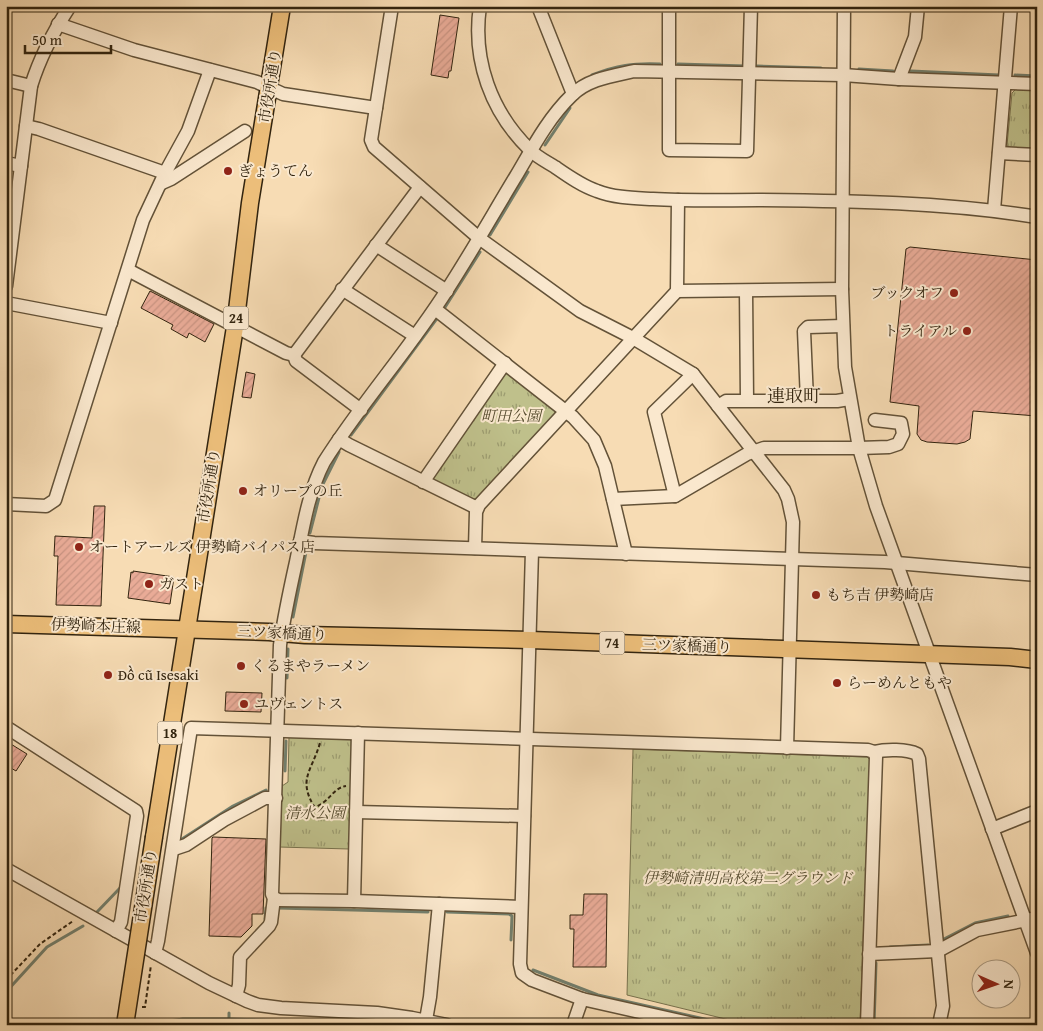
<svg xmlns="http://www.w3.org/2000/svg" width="1043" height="1031" font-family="'Gentium Book Plus','Noto Serif JP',serif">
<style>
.park{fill:url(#park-tufts);stroke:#78724d}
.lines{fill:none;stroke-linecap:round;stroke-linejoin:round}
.stream{stroke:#727f6d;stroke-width:3}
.building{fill:url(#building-hatch);stroke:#32240f}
.minor-casing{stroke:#635238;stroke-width:15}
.major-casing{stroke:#32240f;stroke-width:19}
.path{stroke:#32240f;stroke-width:2;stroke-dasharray:4 2.5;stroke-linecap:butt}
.minor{stroke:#fae8ce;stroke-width:12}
.major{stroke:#ecbe7a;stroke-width:16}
.major-bridge-casing{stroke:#32240f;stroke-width:19;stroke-linecap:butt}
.major-bridge{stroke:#ecbe7a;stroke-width:16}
.poi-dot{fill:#8f2418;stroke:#fae8ce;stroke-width:2}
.labels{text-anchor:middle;stroke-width:4;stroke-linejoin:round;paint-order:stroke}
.shield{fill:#fae8ce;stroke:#6e5f48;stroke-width:1}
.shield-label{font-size:14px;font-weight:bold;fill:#32240f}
.street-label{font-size:15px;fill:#32240f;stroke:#fae8ce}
.poi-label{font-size:15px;fill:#32240f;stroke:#fae8ce;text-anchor:start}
.park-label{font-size:15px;font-style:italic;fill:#554b2e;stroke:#fae8ce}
.quarter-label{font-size:18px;fill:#32240f;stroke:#fae8ce}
</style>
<defs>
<pattern id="park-tufts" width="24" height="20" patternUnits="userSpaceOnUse" patternTransform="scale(1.25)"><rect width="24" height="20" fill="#bfc08b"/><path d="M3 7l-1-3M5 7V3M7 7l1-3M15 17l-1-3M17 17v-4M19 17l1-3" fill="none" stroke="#9c9c70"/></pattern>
<pattern id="building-hatch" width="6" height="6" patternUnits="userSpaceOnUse" patternTransform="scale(1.25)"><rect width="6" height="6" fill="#e9ab97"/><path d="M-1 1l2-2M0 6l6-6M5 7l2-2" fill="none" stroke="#c89381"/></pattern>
</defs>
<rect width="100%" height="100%" fill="#f7dcb4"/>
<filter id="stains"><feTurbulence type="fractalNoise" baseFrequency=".004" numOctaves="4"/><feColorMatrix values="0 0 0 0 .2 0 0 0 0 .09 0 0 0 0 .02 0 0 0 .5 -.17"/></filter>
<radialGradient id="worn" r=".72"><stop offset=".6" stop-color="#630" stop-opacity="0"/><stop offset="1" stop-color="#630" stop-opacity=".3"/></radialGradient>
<g class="park">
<path d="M1016 89 1037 90V150L1009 149 1007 145 1012 93Z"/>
<path d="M502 373 508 374 555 409V415L477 499H471L433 481V476Z"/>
<path d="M289 737 349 739 352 742 349 849 279 847 282 786 288 782Z"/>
<path d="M633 749 867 757 870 760 860 1025H750L627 995Z"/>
</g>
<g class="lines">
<g class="stream">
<path d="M678 64 746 66"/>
<path d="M757 66 821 68"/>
<path d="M859 69 893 71"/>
<path d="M911 71 999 75"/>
<path d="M592 75C617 65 633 63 660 64"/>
<path d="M1015 75 1037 76"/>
<path d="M545 145 570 108"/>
<path d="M490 235 528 172"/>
<path d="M442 312 480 252"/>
<path d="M351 435 438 317"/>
<path d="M310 533 322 486 339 452"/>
<path d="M293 617 306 552"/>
<path d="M287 678 288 649"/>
<path d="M285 771 286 741"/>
<path d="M182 839 233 806 266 790"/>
<path d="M278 908 428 912"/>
<path d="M1035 910 1037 909"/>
<path d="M97 912 120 888"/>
<path d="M447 912 509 914 512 916 511 940"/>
<path d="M265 919 266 908"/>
<path d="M944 939 975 923 1008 916"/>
<path d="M890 947 928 945"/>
<path d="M533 970 598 995 731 1025"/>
<path d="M6 992 47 947 83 926"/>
<path d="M229 1019 343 1022"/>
<path d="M142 1025 183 1019H229V1013"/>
<path d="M874 1025 876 963"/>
</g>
</g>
<g class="building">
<path d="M440 15 459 18 451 71H449L448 78 431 75Z"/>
<path d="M910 247 1037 260V416L973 411 970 439 965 442 957 444 927 442 921 440 917 434 919 406 890 402 906 249Z"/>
<path d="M150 291 214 324 205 342 189 333 187 338 171 329 173 325 141 308Z"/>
<path d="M246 372 255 374 251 398 242 397Z"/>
<path d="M94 506H105L101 606 56 605 58 556H54L55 536 92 538Z"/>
<path d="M133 571 174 577 170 604 128 598 131 572 133 573Z"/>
<path d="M226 692 262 693 261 712 225 711Z"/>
<path d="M6 741 27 754 16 771 6 765Z"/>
<path d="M213 837 266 839 263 914H252V926L241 937 209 936 212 838Z"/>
<path d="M584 894H607L606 967H573L574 929H570V915H583Z"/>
</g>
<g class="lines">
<g class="minor-casing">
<g id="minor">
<path d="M392 6 371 140 374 147 479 238 580 311 633 338 693 374 784 490 788 499 793 522 787 748"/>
<path d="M480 6C472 60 491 112 530 150 537 157 547 162 555 167 568 176 582 186 597 191 615 198 635 198 653 199 688 201 723 200 759 200 851 201 945 202 1037 217"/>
<path d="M538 6 573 94"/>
<path d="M669 6V150L747 151 751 6"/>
<path d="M844 6 842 289 845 367 859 448 876 506 1037 953"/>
<path d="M58 24 134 50 257 82 283 94 376 108"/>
<path d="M899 79 915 37 918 6"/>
<path d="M6 80 31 86"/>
<path d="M26 126 39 129 165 173"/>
<path d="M999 153 1037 155"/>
<path d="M6 163 21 166"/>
<path d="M162 183 171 179 245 131"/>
<path d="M994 210 1011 6"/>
<path d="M376 245 447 291"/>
<path d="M128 270 286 353 294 355"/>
<path d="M6 286 31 86C40 57 53 32 70 6"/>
<path d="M342 289 415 336"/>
<path d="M677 291 842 289"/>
<path d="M746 291 747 400"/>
<path d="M6 303 111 323"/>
<path d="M435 309 573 417 594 440 605 466 626 554"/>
<path d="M294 355 420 187"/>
<path d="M294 355 296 361 361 410"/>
<path d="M807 400 804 331 808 327 843 326"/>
<path d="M718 406 726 401H837L849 399"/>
<path d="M339 439 349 445 477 508"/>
<path d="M423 482 505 363"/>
<path d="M675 496 654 412 693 374"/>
<path d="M613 499 675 496 747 454 764 448H859L889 447 898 444 903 434 901 423 875 420"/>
<path d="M6 504 46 506 55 500 143 220 165 173 188 131 210 70"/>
<path d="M300 541 314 543 885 562 1037 575"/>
<path d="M475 548 476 512 479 505 677 291 678 200"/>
<path d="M532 551 520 964 522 973 532 980 582 999 698 1025"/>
<path d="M6 727 136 811 137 816 121 922 116 931"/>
<path d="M874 752C886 749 907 749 917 754L919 759 943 1006 939 1025"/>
<path d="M356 812 524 816"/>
<path d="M992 829 1037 811"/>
<path d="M174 849 186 845 224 820 265 798H276"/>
<path d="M6 869 209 983 247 1001 258 1005 281 1008 377 1013 412 1018 447 1025"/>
<path d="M354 901 358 733"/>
<path d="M521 907 354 901 279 900 274 898 272 894 280 645C284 617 290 589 296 562 303 528 308 493 324 462 361 403 409 350 447 290 471 253 493 214 516 176 532 149 548 118 572 95 588 79 612 76 634 71L843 75 899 79 1037 84"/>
<path d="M155 953 158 941 191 728 868 750 874 752 876 757 867 1025"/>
<path d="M869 954 938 951 977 930 1037 918"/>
<path d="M236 996 239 985 240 957 269 926 271 922 274 898"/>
<path d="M426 1020 430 997 439 904"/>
<path d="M573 1025 582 999"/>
</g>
</g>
<g class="major-casing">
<g id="major">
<path d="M6 624 269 632 305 635 530 640 1010 657 1037 660"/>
<path d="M154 837 235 327 250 203 282 6"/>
</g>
</g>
<g class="path">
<path d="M315 808C297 779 312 771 320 743"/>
<path d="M287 816C301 814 313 810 324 802 332 796 335 788 346 786"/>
<path d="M6 980 40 944 73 921"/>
<path d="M142 1007H145L151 965"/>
</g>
<use href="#minor" class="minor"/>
<use href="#major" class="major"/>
<g class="major-bridge-casing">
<path id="major-bridge" d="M125 1025 154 837"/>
</g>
<use href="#major-bridge" class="major-bridge"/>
</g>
<g class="poi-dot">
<circle cx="228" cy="171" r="5"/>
<circle cx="954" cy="293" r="5"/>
<circle cx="967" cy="331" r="5"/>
<circle cx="243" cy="491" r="5"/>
<circle cx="79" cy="547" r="5"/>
<circle cx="149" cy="584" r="5"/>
<circle cx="816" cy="595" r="5"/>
<circle cx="241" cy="666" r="5"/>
<circle cx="108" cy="675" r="5"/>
<circle cx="837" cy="683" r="5"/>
<circle cx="244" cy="704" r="5"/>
</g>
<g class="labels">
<g class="shield">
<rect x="223.5" y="306.5" width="25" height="23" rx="4"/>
<rect x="599.5" y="631.5" width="25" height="23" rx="4"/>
<rect x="157.5" y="721.5" width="25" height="23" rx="4"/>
</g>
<g class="shield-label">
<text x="236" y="323">24</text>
<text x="612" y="648">74</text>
<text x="170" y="738">18</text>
</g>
<g class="street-label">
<text transform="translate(270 86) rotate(-81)" y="5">市役所通り</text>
<text transform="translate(209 486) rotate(-81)" y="5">市役所通り</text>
<text transform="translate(96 626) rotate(2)" y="5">伊勢崎本庄線</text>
<text transform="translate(282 633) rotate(3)" y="5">三ツ家橋通り</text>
<text transform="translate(687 646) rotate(2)" y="5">三ツ家橋通り</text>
<text transform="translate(146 886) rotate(-81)" y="5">市役所通り</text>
</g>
<g class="poi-label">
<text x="238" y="176">ぎょうてん</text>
<text x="944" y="298" text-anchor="end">ブックオフ</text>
<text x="957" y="336" text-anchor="end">トライアル</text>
<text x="253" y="496">オリーブの丘</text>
<text x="89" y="552">オートアールズ 伊勢崎バイパス店</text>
<text x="159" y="589">ガスト</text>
<text x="826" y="600">もち吉 伊勢崎店</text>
<text x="251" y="671">くるまやラーメン</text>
<text x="118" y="680">Đồ cũ Isesaki</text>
<text x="847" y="688">らーめんともや</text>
<text x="254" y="709">ユヴェントス</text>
</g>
<g class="park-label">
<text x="511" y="421">町田公園</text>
<text x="315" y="818">清水公園</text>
<text x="748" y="883">伊勢崎清明高校第二グラウンド</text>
</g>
<g class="quarter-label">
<text x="794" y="402">連取町</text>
</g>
</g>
<rect width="1043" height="1031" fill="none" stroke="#f7dcb4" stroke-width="25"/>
<rect x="8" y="8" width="1028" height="1016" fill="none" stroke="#32240f" stroke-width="2.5"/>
<rect x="12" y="12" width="1018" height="1006" fill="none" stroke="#32240f"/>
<g transform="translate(996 984) rotate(92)"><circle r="24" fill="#fae8ce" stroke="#aa9a82"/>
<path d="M0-4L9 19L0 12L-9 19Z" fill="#8f2418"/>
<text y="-8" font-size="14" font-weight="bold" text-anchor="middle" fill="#32240f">N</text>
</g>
<path d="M25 45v8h86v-8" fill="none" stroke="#32240f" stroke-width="2.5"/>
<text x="32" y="45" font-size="15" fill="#32240f" stroke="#fae8ce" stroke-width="4" paint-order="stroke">50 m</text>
<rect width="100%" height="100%" filter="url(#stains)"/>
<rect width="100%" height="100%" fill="url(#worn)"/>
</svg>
